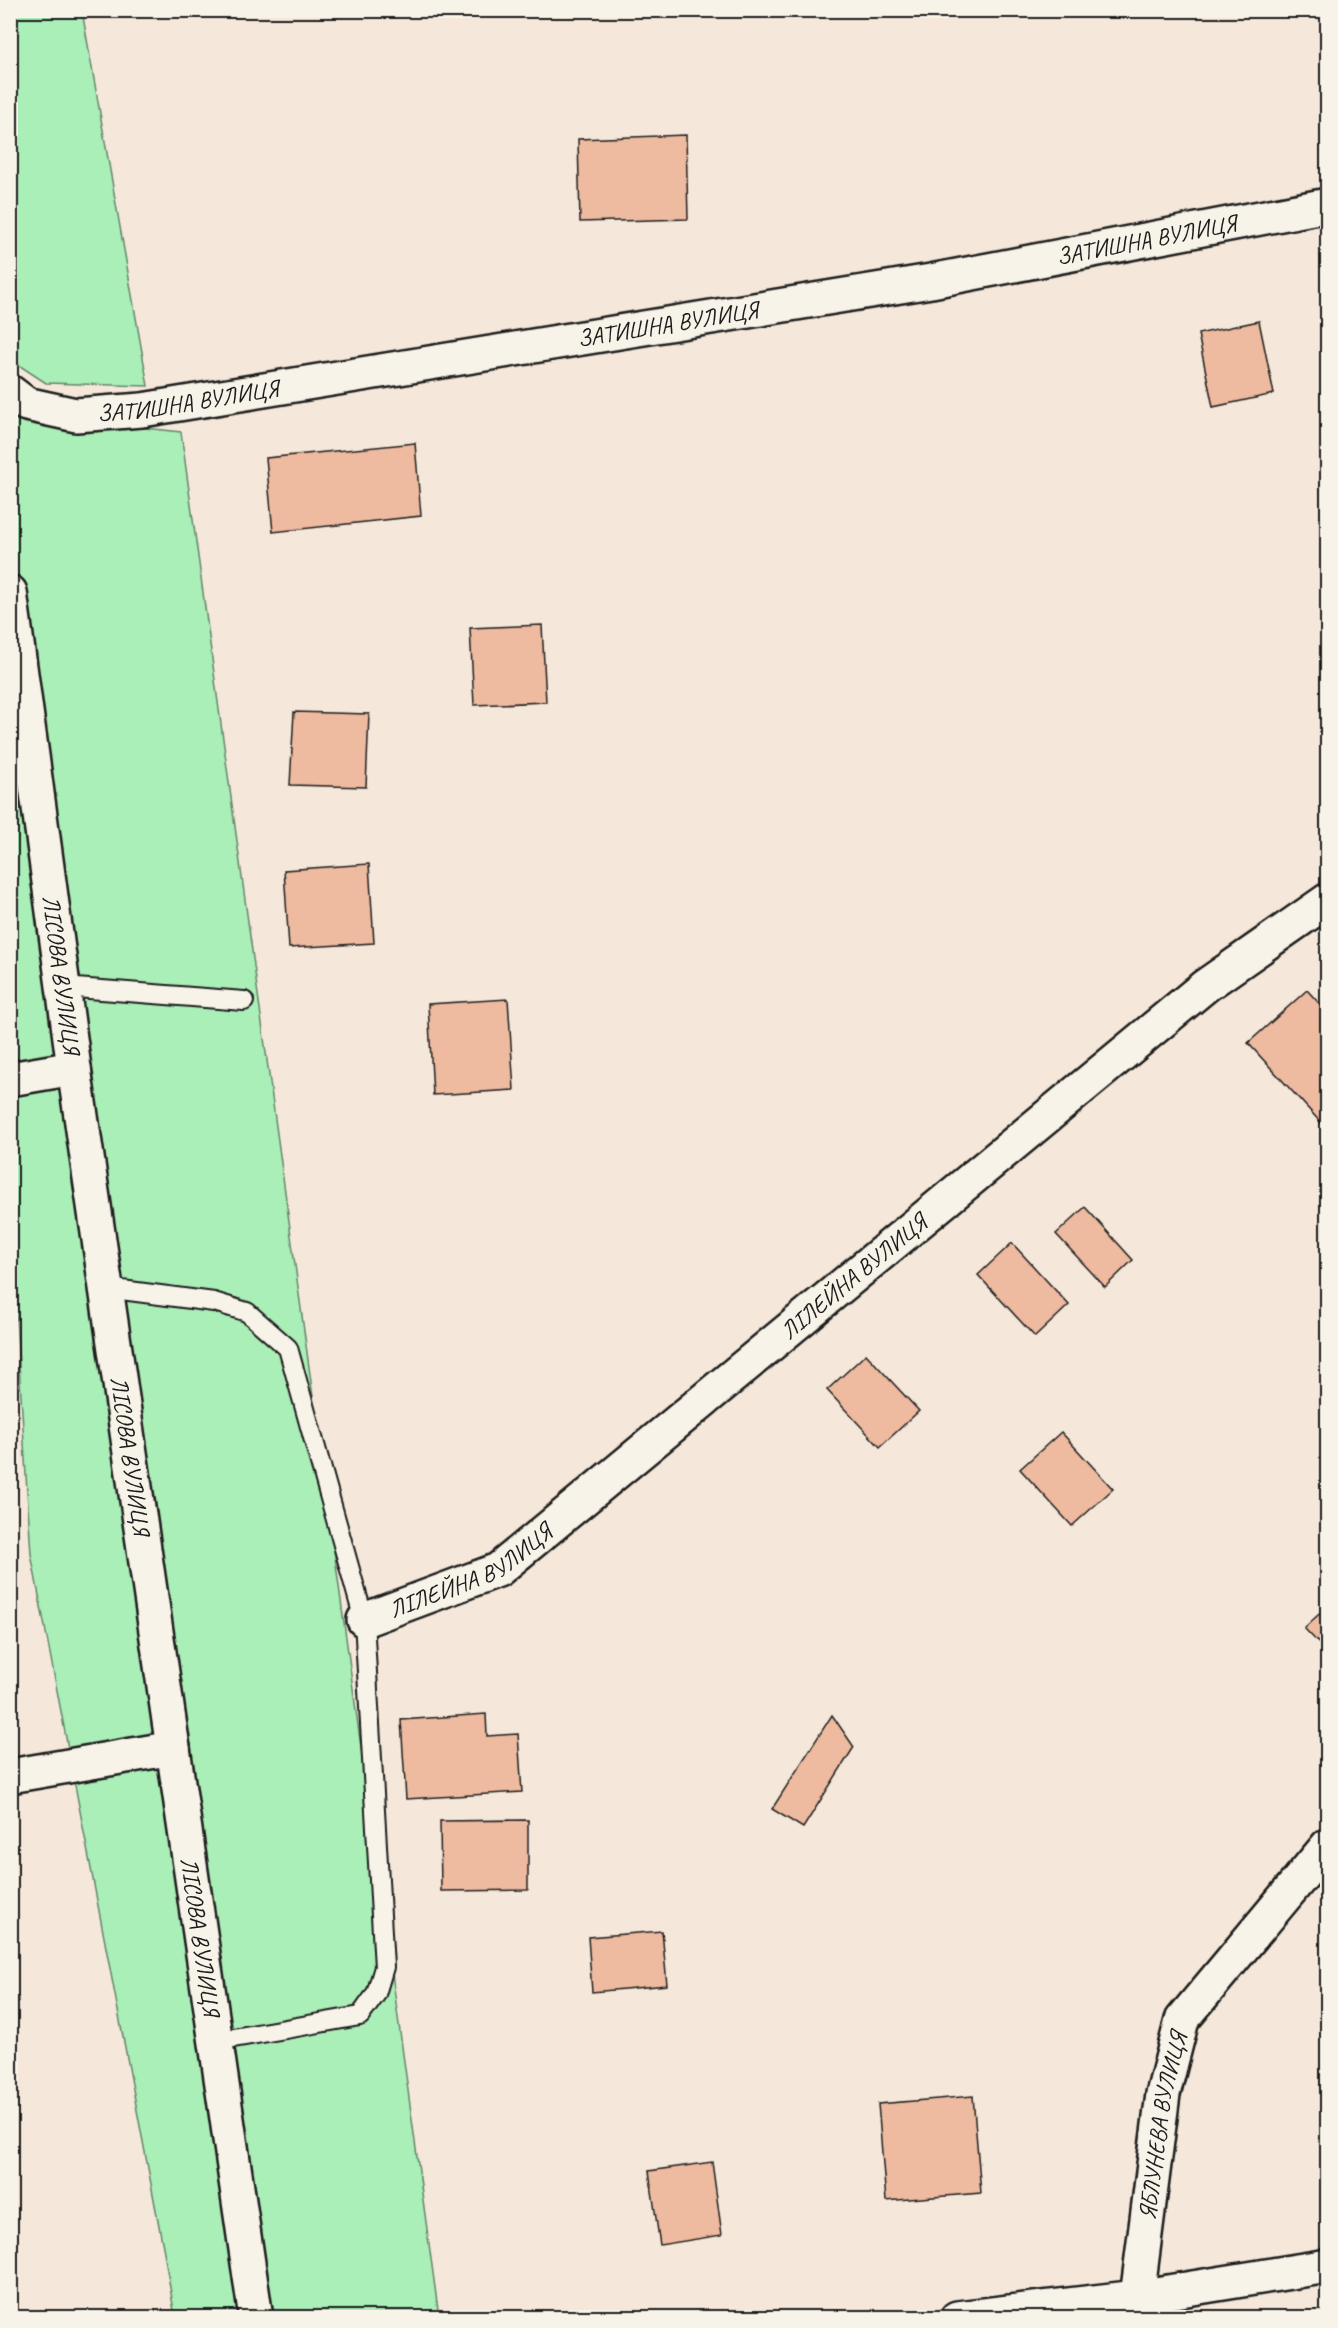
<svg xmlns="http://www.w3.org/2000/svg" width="1338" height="2328" font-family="Caveat,sans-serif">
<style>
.green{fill:#aaeeb8;stroke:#63856a;stroke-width:1.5}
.building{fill:#eebaa0;stroke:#1c1c1c;stroke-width:1.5}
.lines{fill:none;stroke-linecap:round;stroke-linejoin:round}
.lane-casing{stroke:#1c1c1c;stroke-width:22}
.street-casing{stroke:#1c1c1c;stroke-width:38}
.lane{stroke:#f7f3e8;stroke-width:18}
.street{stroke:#f7f3e8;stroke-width:33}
.labels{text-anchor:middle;stroke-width:4.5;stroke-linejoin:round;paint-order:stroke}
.street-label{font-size:24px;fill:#1c1c1c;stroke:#f7f3e8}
</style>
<rect width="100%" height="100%" fill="#f5e8da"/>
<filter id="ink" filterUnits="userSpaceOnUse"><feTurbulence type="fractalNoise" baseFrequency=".0167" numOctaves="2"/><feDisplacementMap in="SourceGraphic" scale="12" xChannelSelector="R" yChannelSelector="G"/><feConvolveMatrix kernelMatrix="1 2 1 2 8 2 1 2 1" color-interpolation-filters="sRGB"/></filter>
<g filter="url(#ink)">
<g class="green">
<path d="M10 11H82L148 386 46 383 11 360Z"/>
<path d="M10 413 181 432 439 2317H175L164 2252 31 1554 10 1222Z"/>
</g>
<g class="building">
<path d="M686 135 688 219 580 222 578 139Z"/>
<path d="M1259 321 1274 394 1213 407 1198 334Z"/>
<path d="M415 443 421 516 273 532 266 458Z"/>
<path d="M542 625 546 702 474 705 470 628Z"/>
<path d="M294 712 369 714 366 787 290 785Z"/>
<path d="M369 864 374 943 289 948 284 870Z"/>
<path d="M1307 990 1328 1013V1123L1324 1126 1248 1043Z"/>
<path d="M508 999 514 1090 433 1095 428 1004Z"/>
<path d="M1085 1207 1133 1260 1105 1287 1056 1234Z"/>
<path d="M1012 1243 1069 1305 1035 1337 978 1275Z"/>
<path d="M866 1354 919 1411 880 1447 827 1390Z"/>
<path d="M1061 1432 1113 1489 1072 1526 1020 1469Z"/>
<path d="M1328 1606V1653L1304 1628Z"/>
<path d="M486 1714 487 1736 518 1734 522 1792 406 1799 401 1720Z"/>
<path d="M832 1715 854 1747 803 1828 772 1809Z"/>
<path d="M528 1820V1890L441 1891 440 1821Z"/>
<path d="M662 1931 667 1985 592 1992 588 1937Z"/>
<path d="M973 2096 981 2193 886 2201 878 2104Z"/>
<path d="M712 2162 722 2235 660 2245 649 2171Z"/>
</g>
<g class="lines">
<g class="lane-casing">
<g id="lane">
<path d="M63 987 244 1001"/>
<path d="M106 1288 214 1302 247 1312 288 1348 364 1620 384 1967 376 1994 360 2016 216 2041"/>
</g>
</g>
<g class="street-casing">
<g id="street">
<path id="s1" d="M10 392 26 404 76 415 142 410 931 281 1328 205"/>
<path id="s2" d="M10 592 74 1068 256 2318"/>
<path d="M10 1079 74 1068"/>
<path id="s3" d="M364 1620 498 1570 1205 986 1328 900"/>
<path d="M10 1776 173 1748"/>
<path d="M957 2318 1137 2297 1328 2266"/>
<path id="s4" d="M1140 2318 1137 2297 1163 2094 1182 2020 1328 1845"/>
</g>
</g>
<use href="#lane" class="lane"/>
<use href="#street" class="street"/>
</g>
</g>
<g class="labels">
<g class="street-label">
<text dy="8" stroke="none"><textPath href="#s1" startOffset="1156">ЗАТИШНА ВУЛИЦЯ</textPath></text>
<text dy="8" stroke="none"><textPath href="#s1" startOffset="670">ЗАТИШНА ВУЛИЦЯ</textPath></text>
<text dy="8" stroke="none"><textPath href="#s1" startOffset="184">ЗАТИШНА ВУЛИЦЯ</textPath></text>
<text dy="8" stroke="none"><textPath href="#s2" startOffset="386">ЛІСОВА ВУЛИЦЯ</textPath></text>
<text dy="8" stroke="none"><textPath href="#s3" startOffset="604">ЛІЛЕЙНА ВУЛИЦЯ</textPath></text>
<text dy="8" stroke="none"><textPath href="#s2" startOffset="872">ЛІСОВА ВУЛИЦЯ</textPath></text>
<text dy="8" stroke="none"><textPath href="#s3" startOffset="118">ЛІЛЕЙНА ВУЛИЦЯ</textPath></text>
<text dy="8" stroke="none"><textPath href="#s2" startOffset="1358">ЛІСОВА ВУЛИЦЯ</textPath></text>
<text dy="8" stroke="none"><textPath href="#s4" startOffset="194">ЯБЛУНЕВА ВУЛИЦЯ</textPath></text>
</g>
</g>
<rect width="1338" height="2328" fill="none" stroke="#f7f3e8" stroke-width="36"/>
<rect x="18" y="18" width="1302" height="2292" fill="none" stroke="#1c1c1c" stroke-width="2" filter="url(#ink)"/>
</svg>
